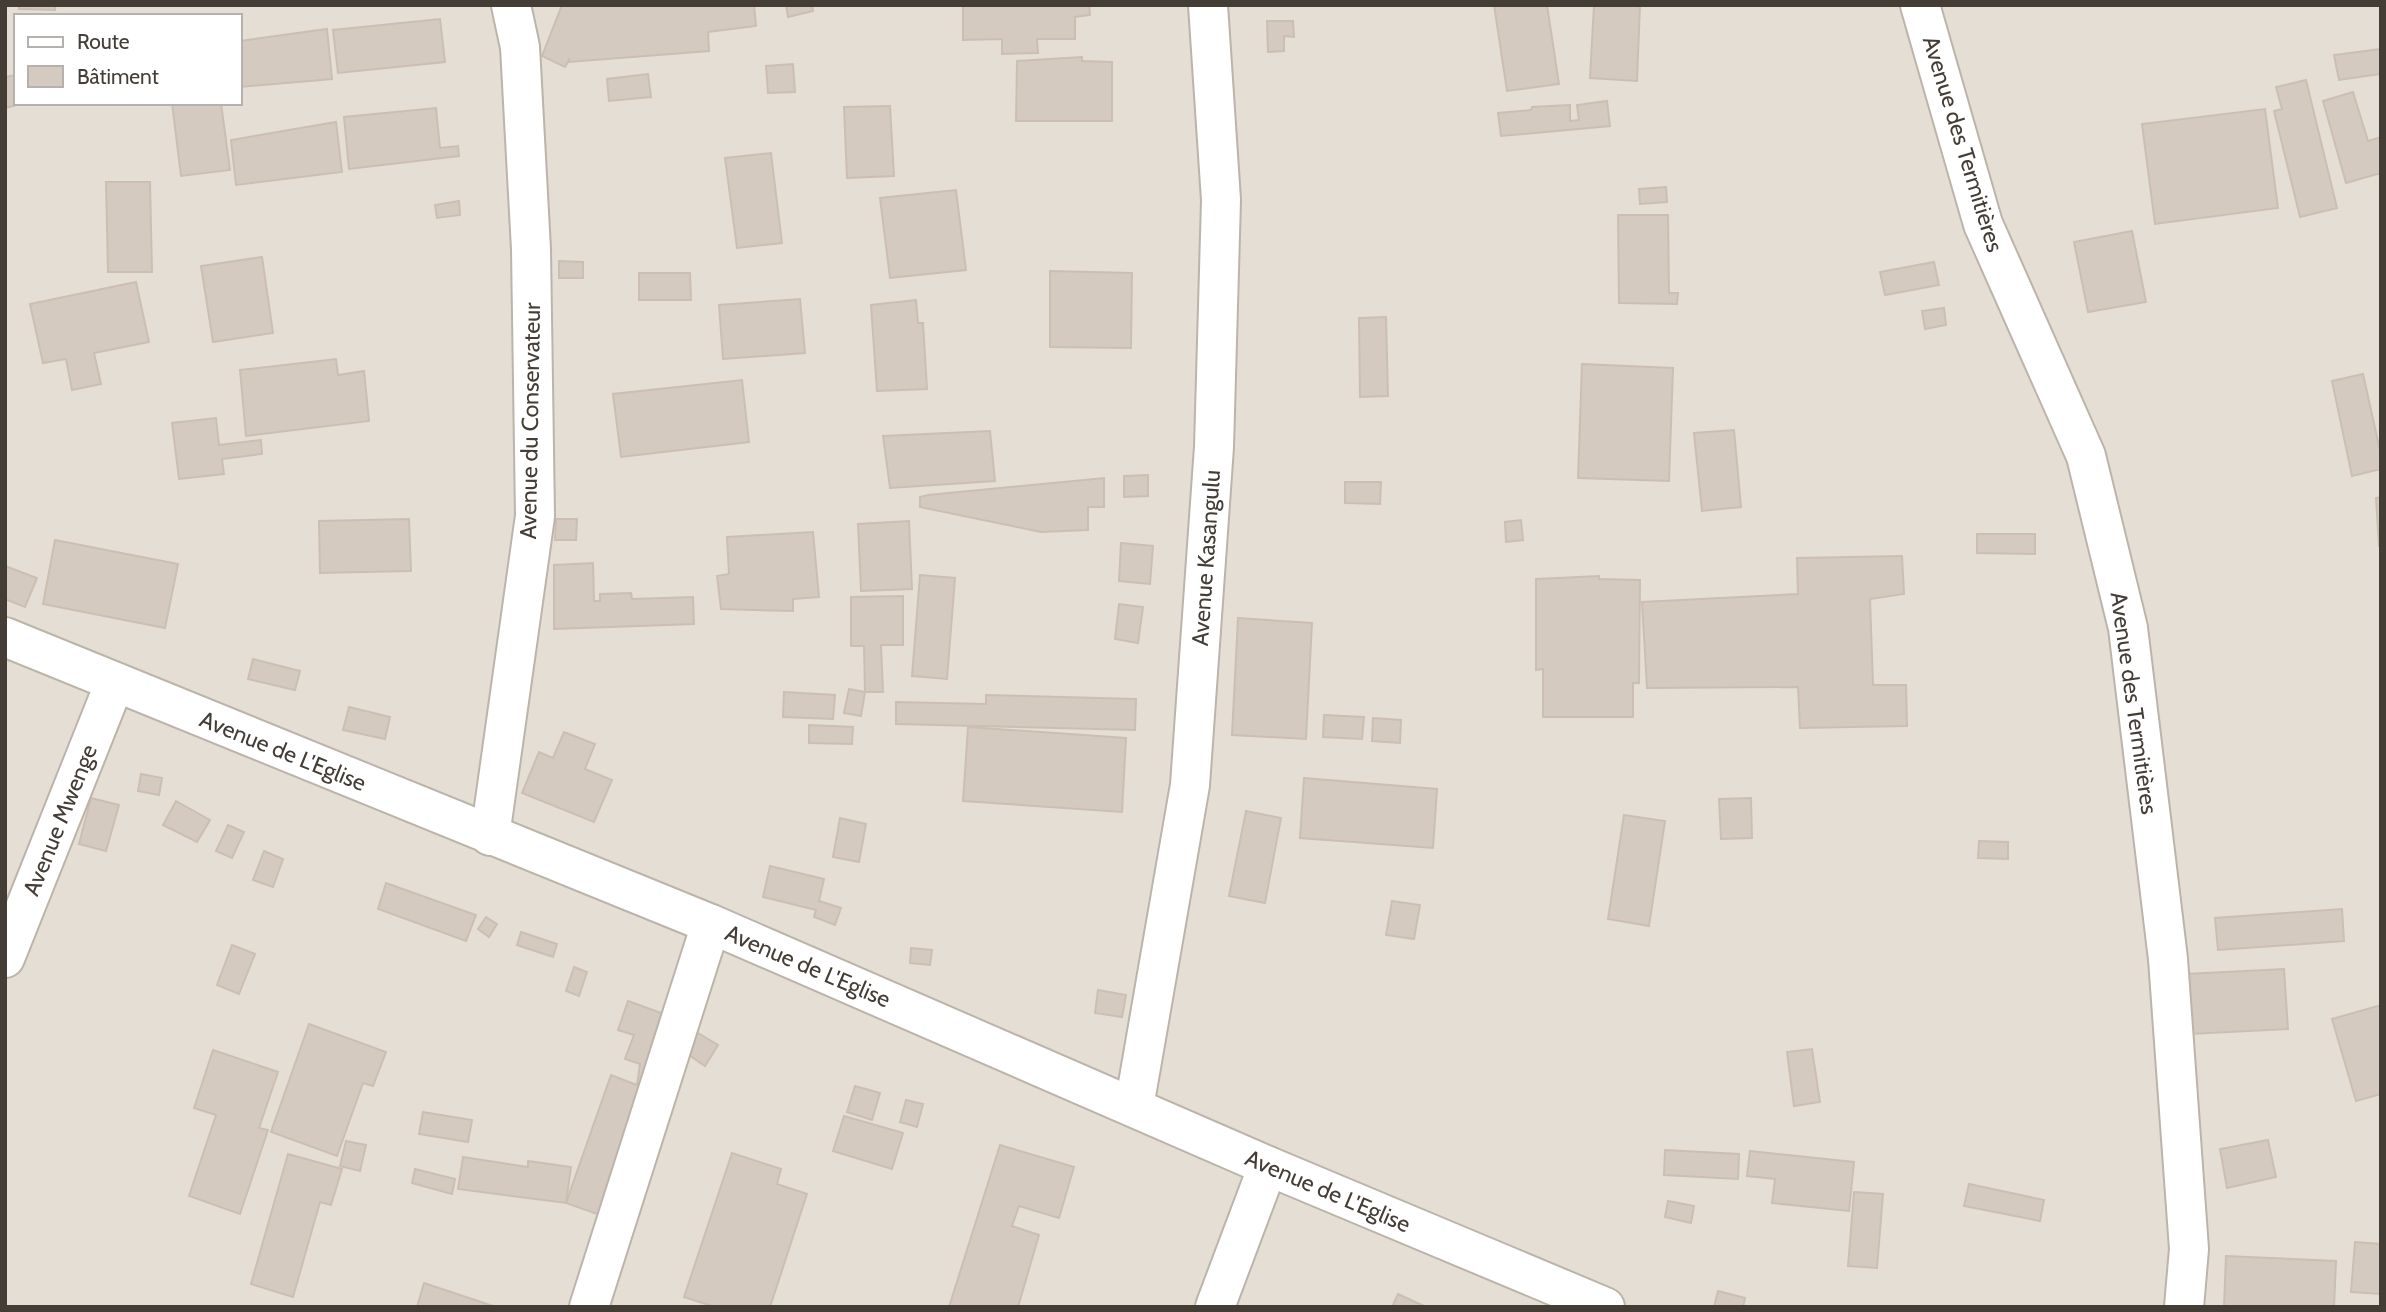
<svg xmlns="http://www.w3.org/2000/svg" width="2386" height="1312" font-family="Cabin,sans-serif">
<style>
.residential{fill:#e5ded5;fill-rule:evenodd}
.building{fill:#d5cac0;stroke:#ccbfb1;stroke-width:2}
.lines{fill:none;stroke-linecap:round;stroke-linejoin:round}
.minor-casing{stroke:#bcb4aa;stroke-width:42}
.tertiary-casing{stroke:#bcb4aa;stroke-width:42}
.minor{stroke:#fff;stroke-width:38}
.tertiary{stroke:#fff;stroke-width:38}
.labels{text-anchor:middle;stroke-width:5;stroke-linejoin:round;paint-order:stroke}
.street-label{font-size:23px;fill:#443d36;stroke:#fff}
</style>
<rect width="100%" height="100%" fill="#f2ede7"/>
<path class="residential" d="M5 5H2381V1307H5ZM16 16H240V103H16Z"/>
<g class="building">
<path d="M19 5H55V10L19 9Z"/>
<path d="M562 5H754L756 26 708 32 709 51 569 62V60L565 67 542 56Z"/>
<path d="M786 5H812L813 11 788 17Z"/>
<path d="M963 5H1089L1090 15 1075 17V39H1037L1038 53 1002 54V39L963 40Z"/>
<path d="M1494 5H1547L1559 84 1507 91Z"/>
<path d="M1594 5H1640L1637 81 1590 78Z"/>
<path d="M440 19 445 62 338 73 333 30Z"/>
<path d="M1267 21H1293L1294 37 1284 36V51L1268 52Z"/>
<path d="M327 29 332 79 240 87V41Z"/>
<path d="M2381 49V74L2339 80 2334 55Z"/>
<path d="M1082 57V61L1112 62V121H1016L1017 61Z"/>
<path d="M793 64 795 92 768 93 766 66Z"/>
<path d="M648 74 651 97 609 101 607 79Z"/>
<path d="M16 75V103H25L5 108V77Z"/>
<path d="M2306 80 2337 208 2300 217 2274 111 2282 109 2276 87Z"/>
<path d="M2353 92 2368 141 2381 137V173L2346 183 2323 101Z"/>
<path d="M1607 101 1610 126 1501 136 1498 113 1531 110 1532 107 1570 105V121L1579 120 1577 105Z"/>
<path d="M172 103H221L230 170 181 176Z"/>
<path d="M890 106 894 176 847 178 844 107Z"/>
<path d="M436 108 440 148 458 146 459 156 349 169 344 117Z"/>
<path d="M2265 109 2278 208 2155 224 2142 124Z"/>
<path d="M336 122 342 172 236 185 231 140Z"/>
<path d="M771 153 782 243 737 248 725 158Z"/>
<path d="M106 182H150L152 272H108Z"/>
<path d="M1666 187 1667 202 1640 204 1639 189Z"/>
<path d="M956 190 966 270 890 278 880 198Z"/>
<path d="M459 201 460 215 437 218 435 205Z"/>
<path d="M1618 215H1668L1669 293H1678L1677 304 1619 303Z"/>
<path d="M2132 231 2146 302 2088 312 2074 242Z"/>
<path d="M262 257 273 333 213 342 201 266Z"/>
<path d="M559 261 583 262V278H559Z"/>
<path d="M1934 262 1939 285 1885 295 1880 272Z"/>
<path d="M1050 271 1132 273 1131 348 1050 347Z"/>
<path d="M639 273H690L691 300H639Z"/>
<path d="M136 282 149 342 94 353 101 384 72 390 66 359 43 363 30 304Z"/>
<path d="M800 299 805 353 723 359 719 305Z"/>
<path d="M916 300 918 323H923L927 389 877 391 871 305Z"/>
<path d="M1944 308 1946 325 1925 329 1922 311Z"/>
<path d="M1386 317 1388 396 1360 397 1359 318Z"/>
<path d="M336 359 338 375 364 371 369 421 246 436 240 370Z"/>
<path d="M1582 364 1673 368 1669 481 1578 478Z"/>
<path d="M2363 374 2381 455V469L2352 476 2332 381Z"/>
<path d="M742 380 749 442 621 457 613 394Z"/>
<path d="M216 418 219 445 261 440 262 454 222 459 224 474 179 479 172 423Z"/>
<path d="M1734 430 1741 507 1702 511 1694 433Z"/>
<path d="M990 431 995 481 890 488 883 436Z"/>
<path d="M1148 475V496L1124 497V476Z"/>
<path d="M1104 478V507H1088V530L1041 532 920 507V497L928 495Z"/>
<path d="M1345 482H1381L1380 504 1345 503Z"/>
<path d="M2381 497V546H2379L2376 498Z"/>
<path d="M409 519 411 571 320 573 319 521Z"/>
<path d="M556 519H577L576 540H555Z"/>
<path d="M1521 520 1523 540 1506 542 1505 522Z"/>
<path d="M909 521 912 589 861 591 858 524Z"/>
<path d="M813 532 819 597 793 599V611L721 609 717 576 729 574 727 537Z"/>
<path d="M1977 534H2035V554L1977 553Z"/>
<path d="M55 540 178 564 165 628 43 604Z"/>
<path d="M1121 543 1153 546 1150 584 1119 581Z"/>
<path d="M1902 556 1904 594 1870 599 1873 685H1906L1907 726 1800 728 1798 687 1647 688 1642 602 1798 594 1797 558Z"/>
<path d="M593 563 594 601H600V594L631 593 632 599 693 597 694 624 554 629V565Z"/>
<path d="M5 566 37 578 25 607 5 599Z"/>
<path d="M920 575 955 578 947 679 912 676Z"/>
<path d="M1599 576V579L1640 580 1639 683H1633V717H1543V669L1536 670V579Z"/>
<path d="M903 596V645H881L883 692H865L864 646H851V597Z"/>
<path d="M1119 604 1143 607 1138 643 1115 639Z"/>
<path d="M1238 618 1312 623 1306 739 1232 735Z"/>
<path d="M253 659 300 671 295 690 248 679Z"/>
<path d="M849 689 865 692 861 716 844 713Z"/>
<path d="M784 692 835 695 833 719 783 717Z"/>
<path d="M986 695 1136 699 1135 730 896 724V702L986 704Z"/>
<path d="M349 707 390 717 385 739 343 730Z"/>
<path d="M1324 715 1364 717 1362 739 1323 737Z"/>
<path d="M1373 718 1401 720 1400 743 1372 741Z"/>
<path d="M809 725 853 727 852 744 809 743Z"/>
<path d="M968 727 1126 738 1122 812 963 801Z"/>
<path d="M564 732 595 744 585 769 612 780 594 822 522 793 539 752 553 758Z"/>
<path d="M141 774 162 778 159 795 138 791Z"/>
<path d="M1304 778 1437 789 1433 848 1300 838Z"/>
<path d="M91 798 119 805 106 851 79 844Z"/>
<path d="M1751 798 1752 838 1721 839 1719 799Z"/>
<path d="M176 801 210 820 197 842 163 825Z"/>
<path d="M1246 811 1281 818 1265 903 1229 896Z"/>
<path d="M1624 815 1665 821 1649 926 1608 919Z"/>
<path d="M840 818 866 824 859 862 833 857Z"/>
<path d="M228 825 244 832 232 858 216 851Z"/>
<path d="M1979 841 2008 842V859L1978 858Z"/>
<path d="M264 851 283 859 273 887 253 880Z"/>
<path d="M770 866 824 879 819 901 841 908 835 925 814 917 816 910 763 897Z"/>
<path d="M386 883 476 915 466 941 378 909Z"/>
<path d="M1392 901 1420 905 1414 939 1386 935Z"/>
<path d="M2342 909 2344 941 2218 950 2215 918Z"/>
<path d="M486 917 497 924 489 937 478 929Z"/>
<path d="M521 932 557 944 553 957 517 945Z"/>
<path d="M232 945 255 954 239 994 217 985Z"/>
<path d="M911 948 932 950 930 965 910 963Z"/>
<path d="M574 967 587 972 579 996 566 991Z"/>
<path d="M2284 969 2288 1029 2190 1034 2186 974Z"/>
<path d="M1098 990 1126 995 1122 1017 1095 1013Z"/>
<path d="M628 1001 667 1015 648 1067 645 1066 643 1087 600 1215 566 1203 611 1075 637 1085 640 1064 625 1059 634 1035 618 1030Z"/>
<path d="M2381 1005V1094L2356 1101 2332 1019Z"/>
<path d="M309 1024 386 1052 373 1086 363 1083 337 1156 271 1132Z"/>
<path d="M698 1033 718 1045 705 1066 686 1053Z"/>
<path d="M1812 1049 1820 1102 1794 1106 1787 1052Z"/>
<path d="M213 1050 278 1072 259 1128 268 1130 240 1214 189 1196 216 1115 194 1108Z"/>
<path d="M855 1086 880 1093 872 1120 847 1112Z"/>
<path d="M906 1100 923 1104 917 1127 900 1122Z"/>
<path d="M423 1112 472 1120 468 1142 419 1134Z"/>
<path d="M844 1116 903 1133 892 1169 833 1151Z"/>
<path d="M2268 1140 2276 1177 2227 1188 2220 1149Z"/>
<path d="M346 1141 366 1145 360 1171 340 1166Z"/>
<path d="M1000 1145 1074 1167 1059 1218 1019 1206 1012 1226 1039 1235 1018 1307H949Z"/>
<path d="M1665 1150 1739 1154 1738 1179 1664 1175Z"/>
<path d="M1750 1151 1854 1162 1849 1211 1772 1203 1775 1179 1747 1176Z"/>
<path d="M732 1153 781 1169 777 1184 807 1194 770 1307H715L684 1297Z"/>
<path d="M288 1154 342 1169 331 1205 320 1202 293 1297 251 1284Z"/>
<path d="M463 1157 528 1167V1161L571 1167 566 1203 458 1189Z"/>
<path d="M415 1169 455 1179 452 1194 412 1183Z"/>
<path d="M1969 1184 2044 1200 2040 1221 1964 1206Z"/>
<path d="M1854 1192 1883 1194 1877 1268 1848 1266Z"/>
<path d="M1668 1201 1694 1206 1691 1223 1665 1217Z"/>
<path d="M2355 1242 2381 1244V1294L2351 1292Z"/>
<path d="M2226 1256 2336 1261 2334 1307H2224Z"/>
<path d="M424 1283 496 1307H417Z"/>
<path d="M1718 1291 1745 1298 1743 1307H1714Z"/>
<path d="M1398 1294 1426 1307H1392Z"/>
</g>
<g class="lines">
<g class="minor-casing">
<g id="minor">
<path d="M1920 5 1983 224 2086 456 2128 628 2168 959 2189 1249 2184 1307"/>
<path d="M490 836 535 516 531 249 520 47 511 5"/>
<path d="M5 958 115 682"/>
<path d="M1134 1107 1190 785 1214 447 1221 200 1208 5"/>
<path d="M589 1307 711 924"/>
<path d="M1215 1307 1268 1166"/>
</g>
</g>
<g class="tertiary-casing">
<path id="tertiary" d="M5 637 711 924 1268 1166 1605 1307"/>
</g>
<use href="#minor" class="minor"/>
<use href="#tertiary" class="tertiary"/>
</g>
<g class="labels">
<g class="street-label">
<text transform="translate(1963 144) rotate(73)" y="8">Avenue des Termitières</text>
<text transform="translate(530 421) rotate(-89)" y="8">Avenue du Conservateur</text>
<text transform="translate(1206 558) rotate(-86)" y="8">Avenue Kasangulu</text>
<text transform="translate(2134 703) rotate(82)" y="8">Avenue des Termitières</text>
<text transform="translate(283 751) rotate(22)" y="8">Avenue de L'Eglise</text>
<text transform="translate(60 820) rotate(-68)" y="8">Avenue Mwenge</text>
<text transform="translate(808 966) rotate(23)" y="8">Avenue de L'Eglise</text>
<text transform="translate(1328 1191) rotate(23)" y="8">Avenue de L'Eglise</text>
</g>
</g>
<rect width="2386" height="1312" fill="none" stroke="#443d36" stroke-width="14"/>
<rect x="14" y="14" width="228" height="91" fill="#ffffff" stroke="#b4b1af" stroke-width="2"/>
<rect x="28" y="37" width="35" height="10" fill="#ffffff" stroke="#b4b1af" stroke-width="2"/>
<text x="77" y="49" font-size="21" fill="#443d36">Route</text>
<rect x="28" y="66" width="35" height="21" fill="#d5cac0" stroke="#b4b1af" stroke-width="2"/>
<text x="77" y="84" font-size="21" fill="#443d36">Bâtiment</text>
</svg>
